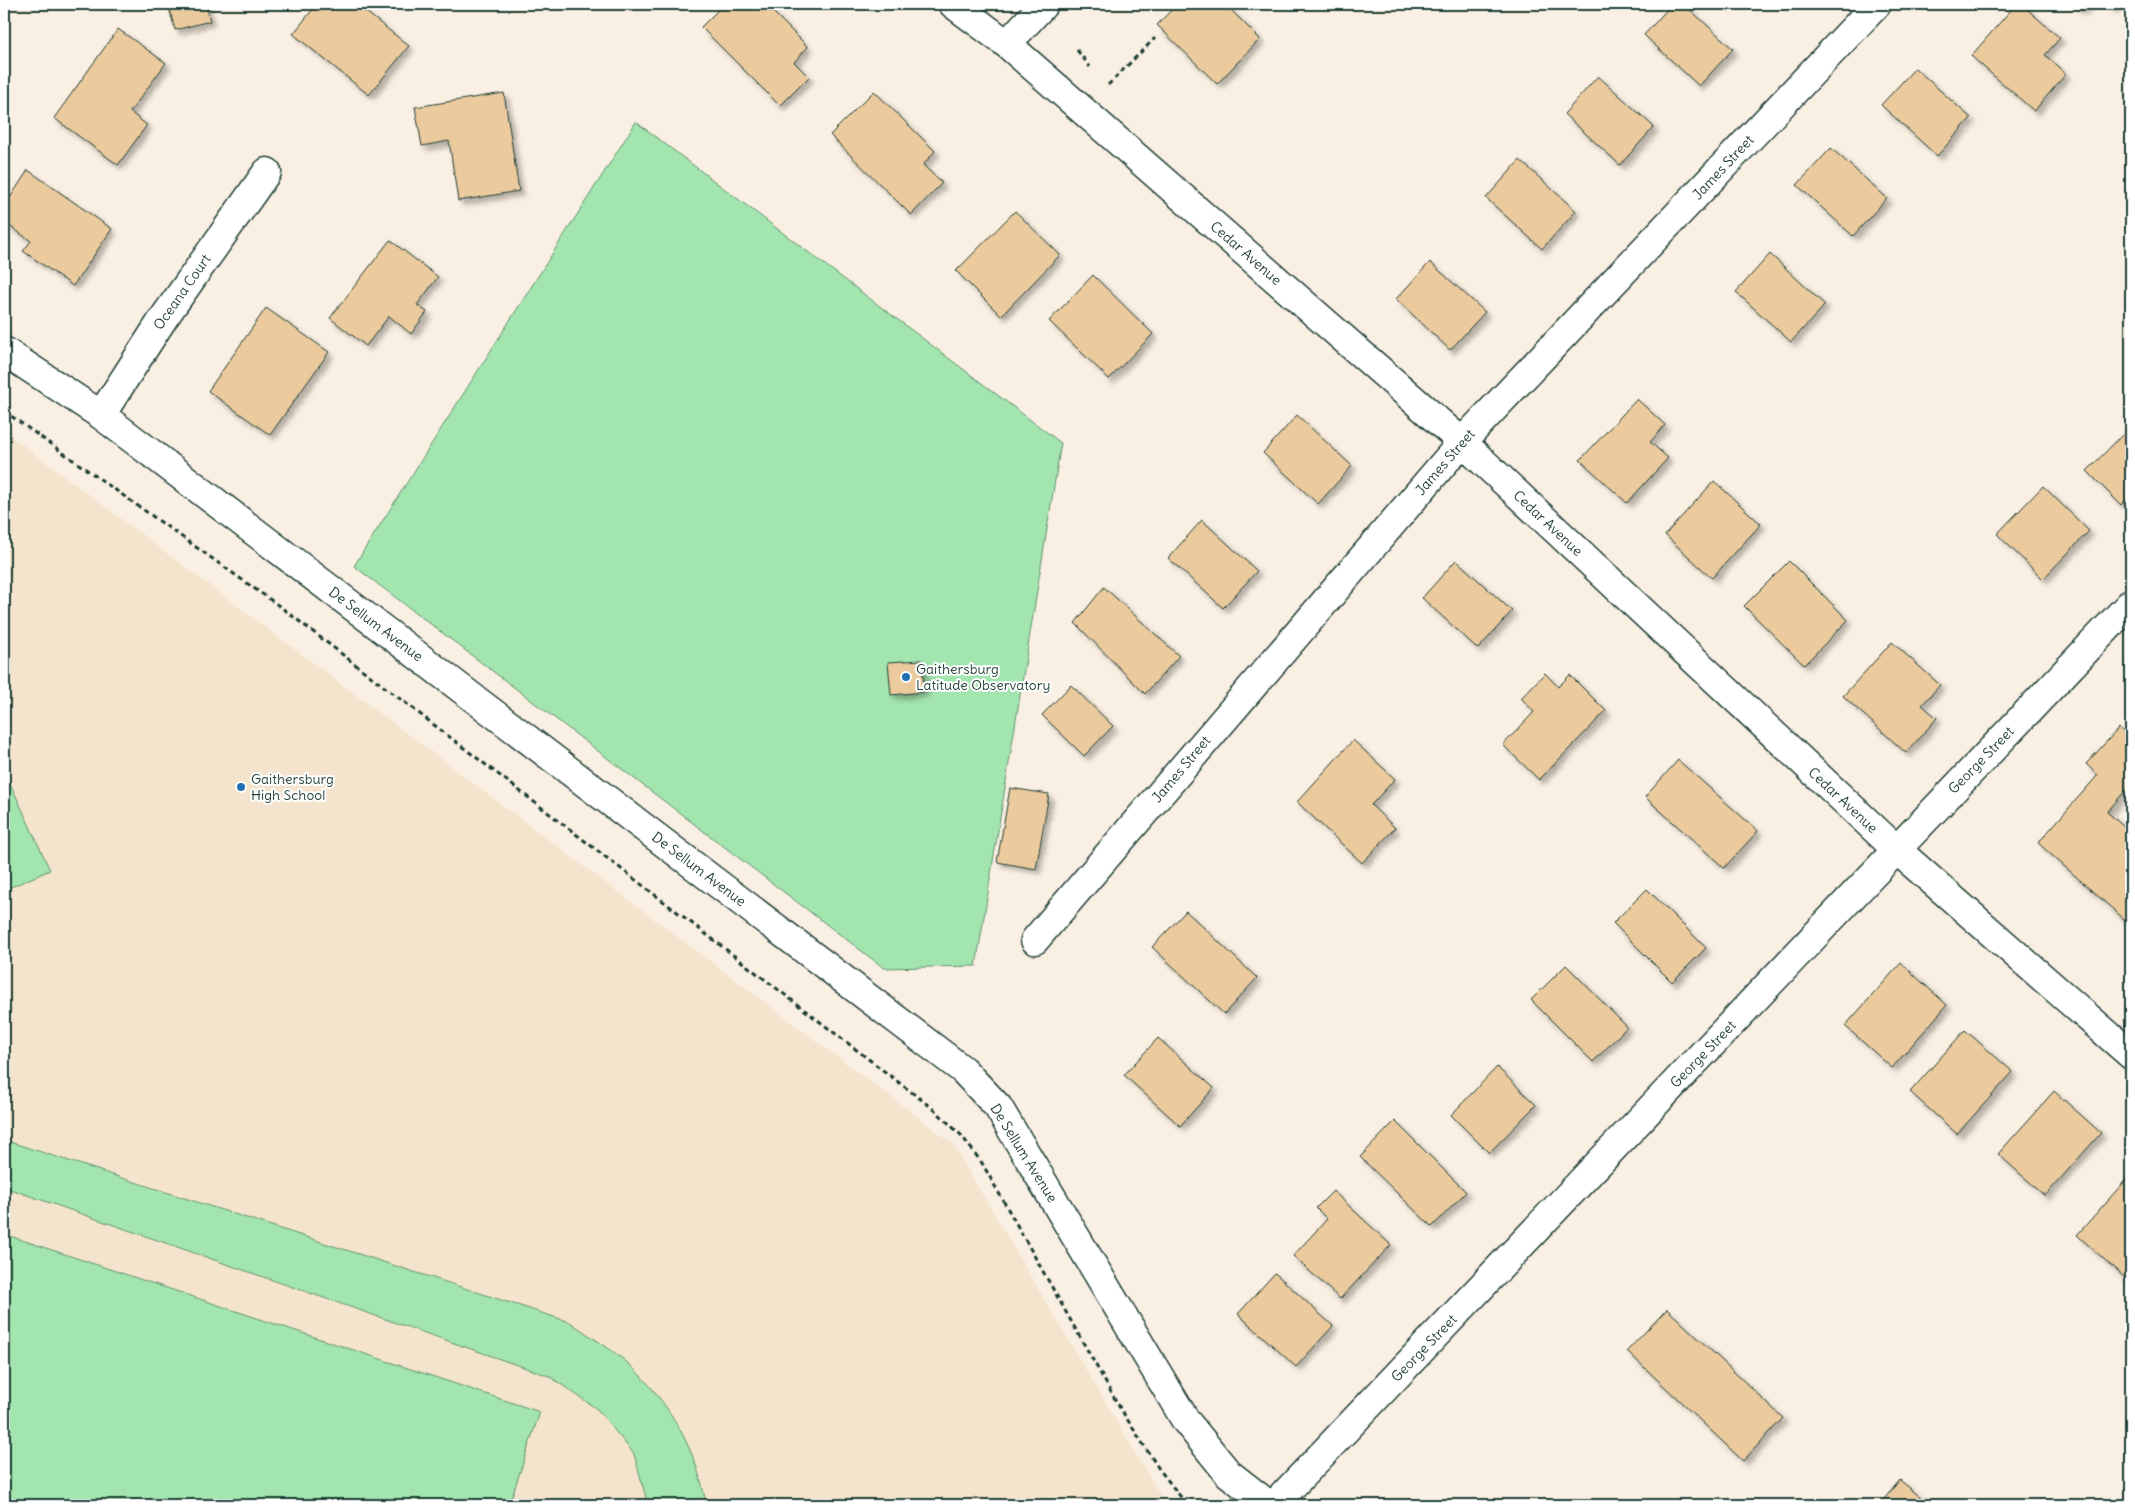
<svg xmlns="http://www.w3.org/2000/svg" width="2135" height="1509" font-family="Delius,sans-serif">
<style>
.built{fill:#f5e4cd}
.green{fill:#a3e5ae;stroke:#619171}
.building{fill:#ebca9d;stroke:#1f3d34;filter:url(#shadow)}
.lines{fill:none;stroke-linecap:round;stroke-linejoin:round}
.street-casing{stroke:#1f3d34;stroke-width:31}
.path{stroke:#1f3d34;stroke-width:3;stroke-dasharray:5 4;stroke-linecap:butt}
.street{stroke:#fff;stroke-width:28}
.poi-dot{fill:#1f6fb2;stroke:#fff;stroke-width:2}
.labels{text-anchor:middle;stroke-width:4;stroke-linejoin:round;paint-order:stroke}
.street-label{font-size:14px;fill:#1f3d34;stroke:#fff}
.poi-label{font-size:14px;fill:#1f3d34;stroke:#fff;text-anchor:start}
</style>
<defs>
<filter id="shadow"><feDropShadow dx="4.5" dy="4.5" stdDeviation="2.5" flood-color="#0004"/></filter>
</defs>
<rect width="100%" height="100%" fill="#f9efe2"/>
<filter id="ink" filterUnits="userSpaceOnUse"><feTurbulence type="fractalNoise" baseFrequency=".02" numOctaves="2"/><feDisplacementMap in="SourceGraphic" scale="10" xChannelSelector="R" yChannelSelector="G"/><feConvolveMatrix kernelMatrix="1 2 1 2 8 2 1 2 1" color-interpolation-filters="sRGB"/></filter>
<g filter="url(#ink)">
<path class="built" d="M4 431 952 1143 1166 1505H4Z"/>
<g class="green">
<path d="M636 122 1061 443 976 966 884 968 354 566Z"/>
<path d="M4 770 50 870 4 890Z"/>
<path d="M4 1140 570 1322C589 1336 612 1349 630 1365 669 1402 698 1452 706 1505H648L634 1454 597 1409 549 1376 4 1187Z"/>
<path d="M4 1234 540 1412 509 1505H4Z"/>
</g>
<g class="building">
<path d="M168 4H206L210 21 175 30Z"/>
<path d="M317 4H356L409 46 369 95 293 34Z"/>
<path d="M724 4H765L808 47 794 62 809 77 780 106 701 27Z"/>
<path d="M1177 4H1225L1260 39 1217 84 1157 25Z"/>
<path d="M1672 4H1684L1733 49 1699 86 1644 35Z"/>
<path d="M2016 4H2021L2060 38 2045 55 2066 74 2034 111 1971 56Z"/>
<path d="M2073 4H2088L2081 11Z"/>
<path d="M2107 4H2118L2113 9Z"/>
<path d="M118 29 166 63 130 112 147 125 118 165 54 118Z"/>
<path d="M1915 68 1971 118 1937 156 1881 105Z"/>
<path d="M1598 76 1654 127 1620 165 1564 114Z"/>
<path d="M874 91 935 151 923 165 942 183 911 215 830 135Z"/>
<path d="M504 93 519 191 458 201 449 141 422 146 415 107Z"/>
<path d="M1831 148 1887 198 1853 236 1797 185Z"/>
<path d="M1520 160 1576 211 1542 249 1486 198Z"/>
<path d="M28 170 112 229 73 286 23 251 31 241 4 222V207Z"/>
<path d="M1015 211 1060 255 1001 316 956 271Z"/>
<path d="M390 240 438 277 417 305 427 312 411 334 389 316 366 346 330 318Z"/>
<path d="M1770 254 1825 305 1791 342 1736 292Z"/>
<path d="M1430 262 1485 312 1450 350 1396 299Z"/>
<path d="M1093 275 1153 334 1109 379 1049 321Z"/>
<path d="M266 308 329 352 270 435 208 391Z"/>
<path d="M1637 399 1665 425 1650 442 1668 458 1627 503 1580 460Z"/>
<path d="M1297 415 1352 466 1318 504 1263 453Z"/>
<path d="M2126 431 2131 437V495L2121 505 2087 471Z"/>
<path d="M1714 481 1761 524 1712 578 1665 535Z"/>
<path d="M2043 486 2089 531 2043 579 1997 534Z"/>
<path d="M1202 520 1257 571 1223 608 1168 558Z"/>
<path d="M1456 560 1512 611 1478 649 1422 598Z"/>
<path d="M1789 561 1848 620 1804 665 1744 606Z"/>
<path d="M1104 587 1179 656 1145 694 1075 623Z"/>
<path d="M1892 642 1940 685 1922 705 1937 718 1906 753 1843 696Z"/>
<path d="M922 660 924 692 891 695 888 662Z"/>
<path d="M1545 673 1558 687 1570 675 1606 711 1539 780 1503 745 1534 712 1521 698Z"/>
<path d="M1071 685 1113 726 1084 756 1042 715Z"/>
<path d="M2119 728 2131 739V784L2107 812 2131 833V913L2125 920 2038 843 2098 775 2086 764Z"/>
<path d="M1353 740 1395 779 1371 805 1395 828 1362 863 1297 802Z"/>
<path d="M1678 760 1758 831 1724 868 1645 797Z"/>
<path d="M1010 788 1049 794 1036 869 997 862Z"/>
<path d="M1647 889 1706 948 1672 982 1613 923Z"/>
<path d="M1186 911 1257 978 1224 1014 1152 947Z"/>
<path d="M1901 963 1947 1005 1892 1068 1845 1026Z"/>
<path d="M1566 965 1627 1027 1593 1062 1531 1000Z"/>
<path d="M1965 1030 2013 1072 1957 1134 1910 1092Z"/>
<path d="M1158 1038 1214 1088 1180 1126 1124 1075Z"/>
<path d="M1497 1067 1536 1105 1489 1153 1451 1115Z"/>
<path d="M2054 1091 2101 1133 2045 1196 1998 1154Z"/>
<path d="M1395 1121 1466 1192 1432 1227 1360 1157Z"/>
<path d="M2131 1174V1270L2125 1278 2077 1235Z"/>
<path d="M1333 1191 1391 1245 1340 1299 1293 1256 1327 1219 1316 1208Z"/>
<path d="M1275 1273 1333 1326 1296 1367 1238 1314Z"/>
<path d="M1667 1309 1783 1418 1743 1461 1627 1351Z"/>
<path d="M1900 1480 1930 1505H1879Z"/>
</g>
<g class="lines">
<g class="street-casing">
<g id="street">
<path d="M953 4 1007 44 1462 442 1897 850 2131 1055"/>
<path d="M1007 44 1044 4"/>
<path d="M4 351 101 415 963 1070 998 1107 1186 1421 1228 1473 1269 1505"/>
<path d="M101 415 163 319 267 172"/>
<path d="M1035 940 1462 442 1877 4"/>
<path d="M1274 1505 2131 603"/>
</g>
</g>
<g class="path">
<path d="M1077 50 1090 67"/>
<path d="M1108 85 1155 38"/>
<path d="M4 411 282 608 936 1111 961 1135 982 1163 1120 1408 1159 1469 1187 1505"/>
</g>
<use href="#street" class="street"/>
</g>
</g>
<g class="poi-dot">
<circle cx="906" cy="677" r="5"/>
<circle cx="241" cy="787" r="5"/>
</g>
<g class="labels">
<g class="street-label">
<text transform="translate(1723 167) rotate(-47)" y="5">James Street</text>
<text transform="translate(1246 253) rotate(41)" y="5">Cedar Avenue</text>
<text transform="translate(182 292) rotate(-55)" y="5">Oceana Court</text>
<text transform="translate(1445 462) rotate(-49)" y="5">James Street</text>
<text transform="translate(1548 523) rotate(43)" y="5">Cedar Avenue</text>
<text transform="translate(376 624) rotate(37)" y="5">De Sellum Avenue</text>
<text transform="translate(1981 760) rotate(-46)" y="5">George Street</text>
<text transform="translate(1181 769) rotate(-50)" y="5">James Street</text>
<text transform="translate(1843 800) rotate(43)" y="5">Cedar Avenue</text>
<text transform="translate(699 869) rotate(37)" y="5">De Sellum Avenue</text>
<text transform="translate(1703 1054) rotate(-46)" y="5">George Street</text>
<text transform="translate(1024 1153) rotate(58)" y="5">De Sellum Avenue</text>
<text transform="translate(1424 1348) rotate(-46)" y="5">George Street</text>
</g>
<g class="poi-label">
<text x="916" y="674">Gaithersburg<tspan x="916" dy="16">Latitude Observatory</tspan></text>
<text x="251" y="784">Gaithersburg<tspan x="251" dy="16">High School</tspan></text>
</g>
</g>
<rect width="2135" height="1509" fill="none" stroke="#fff" stroke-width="20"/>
<rect x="10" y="10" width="2115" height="1489" fill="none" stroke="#1f3d34" stroke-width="2" filter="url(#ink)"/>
</svg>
